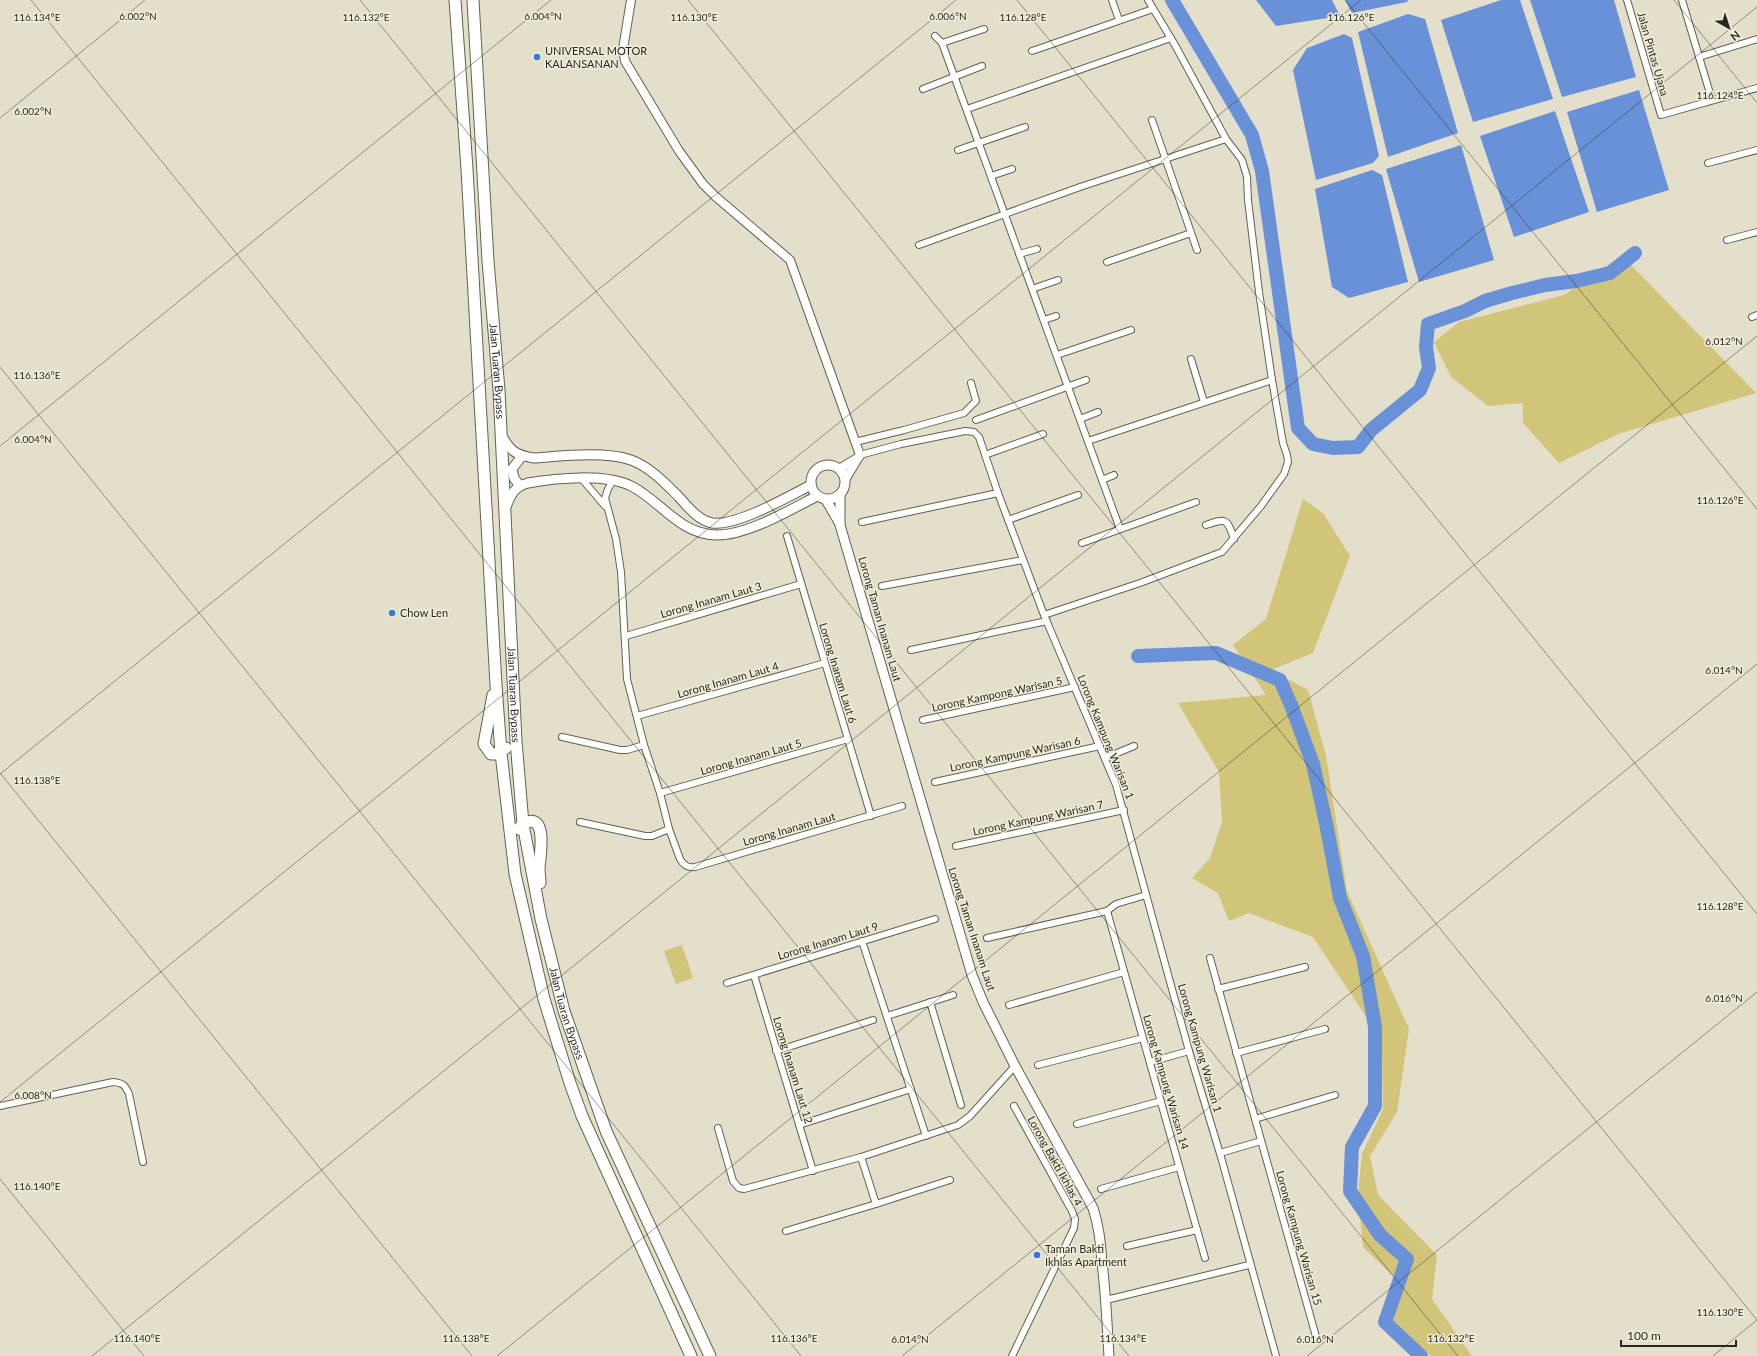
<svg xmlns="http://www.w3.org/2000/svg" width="1757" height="1356" font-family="Lato,sans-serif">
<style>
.green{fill:#d2c479}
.water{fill:#6991d7}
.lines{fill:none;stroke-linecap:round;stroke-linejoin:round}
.river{stroke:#6991d7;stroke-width:14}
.minor-casing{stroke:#64614f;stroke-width:8}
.tertiary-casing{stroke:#64614f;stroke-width:10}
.secondary-casing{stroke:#64614f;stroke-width:11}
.trunk-casing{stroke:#64614f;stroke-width:13}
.minor{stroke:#fff;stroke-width:6}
.tertiary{stroke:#fff;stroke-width:8}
.secondary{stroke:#fff;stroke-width:9}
.trunk{stroke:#fff;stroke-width:11}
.ticks{fill:none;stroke:#292820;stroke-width:1;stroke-opacity:0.45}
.poi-dot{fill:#3876e4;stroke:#f0edd8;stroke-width:1.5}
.labels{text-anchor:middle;stroke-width:3;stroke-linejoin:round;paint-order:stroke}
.poi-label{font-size:11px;fill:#292820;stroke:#f0edd8;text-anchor:start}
.street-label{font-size:11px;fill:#292820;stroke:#f0edd8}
.ticks-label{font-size:10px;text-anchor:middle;fill:#292820;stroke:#f0edd8;stroke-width:3;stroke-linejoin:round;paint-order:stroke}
</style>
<rect width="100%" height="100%" fill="#e3dfcb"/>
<g class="green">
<path d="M1622 256 1756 393 1618 434 1559 463 1523 423V403L1488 406 1451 377 1434 342 1459 322 1564 295Z"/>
<path d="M1303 499 1323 513 1350 556 1313 653 1271 670 1308 690 1326 756 1347 891 1409 1029 1397 1112 1370 1156 1378 1195 1437 1255 1432 1299 1472 1356H1431L1394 1321 1395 1278 1363 1247 1358 1193 1362 1154 1383 1109 1382 1048 1369 1021 1313 937 1249 913 1229 921 1218 893 1192 878 1210 858 1222 822 1219 772 1178 703 1266 695 1233 645 1266 619Z"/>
<path d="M682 945 693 978 676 984 664 951Z"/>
</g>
<g class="water">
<path d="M1256 0H1332L1340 16 1276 26Z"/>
<path d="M1345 0H1408L1407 2 1352 13Z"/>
<path d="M1501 0H1520L1553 99 1473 122 1441 20Z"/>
<path d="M1530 0H1614L1636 77 1562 97Z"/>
<path d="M1408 14 1425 19 1458 133 1388 157 1358 32Z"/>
<path d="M1344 34 1352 38 1379 156 1373 163 1316 180 1293 70 1307 48Z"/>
<path d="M1639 90 1669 190 1597 212 1567 112Z"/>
<path d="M1555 111 1589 212 1514 237 1480 136Z"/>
<path d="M1461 145 1494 260 1419 282 1386 169Z"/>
<path d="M1372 170 1382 175 1408 282 1349 298 1332 287 1315 189Z"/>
</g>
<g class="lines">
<g class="river">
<path d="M1172 0 1252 135 1262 171 1298 428 1313 444 1333 448 1358 447 1371 430 1420 390 1429 368 1426 347 1428 324 1465 311 1485 301 1512 293 1545 285 1576 281 1610 273 1635 253"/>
<path d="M1138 656 1216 653 1280 680 1291 705 1313 764 1327 828 1340 898 1363 956 1375 1027V1106L1352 1147 1350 1191 1380 1235 1407 1259 1385 1322 1421 1356"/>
</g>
<g class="minor-casing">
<g id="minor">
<path d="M1112 0 1119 20"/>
<path d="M1627 0 1661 115 1757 88"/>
<path d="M1682 0 1712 100"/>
<path d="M935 36 942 43 1120 529"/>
<path d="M942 43 984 29"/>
<path d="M1032 51 1153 9"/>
<path d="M1699 57 1757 39"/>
<path d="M923 89 982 66"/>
<path d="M967 109 1171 38"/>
<path d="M1152 120 1197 250"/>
<path d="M958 150 1025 127"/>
<path d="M1708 163 1757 150"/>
<path d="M991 176 1012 169"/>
<path d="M1727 240 1757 232"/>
<path d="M919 245 1080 187 1226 139"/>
<path d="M1019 254 1037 249"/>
<path d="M1107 262 1191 233"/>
<path d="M1032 289 1058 280"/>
<path d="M1752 317 1757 315"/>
<path d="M1044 320 1056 316"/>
<path d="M1057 355 1131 330"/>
<path d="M1191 359 1204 402"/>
<path d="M1080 419 1098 412"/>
<path d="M976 420 1086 380"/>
<path d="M1088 441 1272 380"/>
<path d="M855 442 904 430 964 413 976 401 971 383"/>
<path d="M860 455 901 444 965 431 974 432 979 437 998 493 1044 615 1116 785 1189 1051 1221 1157 1276 1356"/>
<path d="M985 455 1043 434"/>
<path d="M581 478 605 506"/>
<path d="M1102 480 1114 475"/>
<path d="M613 481 608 489 605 498 616 539 621 572 627 679 644 745 660 793 669 829 680 859C684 866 688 868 695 867L902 806"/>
<path d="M1008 520 1078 495"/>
<path d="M862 522 998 493"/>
<path d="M1206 525C1226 518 1227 518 1234 539"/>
<path d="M787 536 871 816"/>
<path d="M1082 543 1196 502"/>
<path d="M882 586 1023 560"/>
<path d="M1044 615 1140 583 1222 552 1261 506 1284 474 1288 462 1287 455 1283 443 1272 380 1259 292 1248 200 1247 177 1242 160 1226 139 1175 45 1148 0"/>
<path d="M626 636 801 584"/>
<path d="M911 650 1047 621"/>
<path d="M637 716 825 663"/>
<path d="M923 720 1075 687"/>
<path d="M562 737 620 750H627L644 745"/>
<path d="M1105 758 1134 746"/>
<path d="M935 782 1100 746"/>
<path d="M660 793 848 739"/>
<path d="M580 822 645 836H652L669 829"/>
<path d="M956 846 1124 810"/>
<path d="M1107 911 1205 1258"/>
<path d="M987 938 1107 911 1116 904 1146 895"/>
<path d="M862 941 926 1136"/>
<path d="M1210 958 1317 1340"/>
<path d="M754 975 813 1171"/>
<path d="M727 983 935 919"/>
<path d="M1218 989 1305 967"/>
<path d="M930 1002 961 1105"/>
<path d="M1009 1005 1124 972"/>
<path d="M887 1016 953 995"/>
<path d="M776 1051 873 1020"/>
<path d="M1236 1053 1325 1029"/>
<path d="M1150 1062 1189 1051"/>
<path d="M1038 1065 1143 1038"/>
<path d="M0 1106 113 1082C123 1083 125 1085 129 1094L143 1162"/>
<path d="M1255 1119 1335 1095"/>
<path d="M1077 1124 1161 1101"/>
<path d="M799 1125 911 1089"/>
<path d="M718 1128 733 1181 739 1188 744 1189 861 1157 958 1125 970 1116 1015 1066"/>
<path d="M1220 1153 1261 1141"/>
<path d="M861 1157 876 1204"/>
<path d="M1101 1189 1179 1167"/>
<path d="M786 1231 876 1204 950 1180"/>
<path d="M1127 1246 1197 1230"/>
<path d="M1106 1300 1249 1265"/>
<path d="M1012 1356 1074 1228 1075 1219 1072 1211 1014 1106"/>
</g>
</g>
<g class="tertiary-casing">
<g id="tertiary">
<path d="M631 0 623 49 625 61 679 151 703 184 716 197 790 260 860 455"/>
<path d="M839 469 859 457"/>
<path d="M845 480 860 455"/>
</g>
</g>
<g class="secondary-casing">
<g id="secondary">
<path d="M501 434C510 451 515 455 534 458 562 456 605 451 631 460 650 467 665 483 679 497 688 507 698 520 712 523 736 527 789 496 811 485"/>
<circle cx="828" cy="482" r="17"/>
<path d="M520 486 514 478 512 469 522 456"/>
<path d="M840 495V525L972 975 983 1002 1015 1066 1093 1208C1099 1226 1101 1244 1102 1263 1106 1294 1107 1325 1109 1356"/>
<path d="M826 500 840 524"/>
<path d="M506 507C511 494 514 487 528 483 556 478 607 473 633 487 661 502 680 534 716 535 746 536 790 510 817 496"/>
</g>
</g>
<g class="trunk-casing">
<g id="trunk">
<path d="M455 0 467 169 496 685 501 753 515 874 544 999 570 1083 582 1116 691 1356"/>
<path id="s1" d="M473 0 488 261 499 390 516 741 523 824 541 919 564 1011 606 1131 710 1356"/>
<path d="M493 695 484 744 491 754H496L506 748"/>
<path d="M519 829C520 826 522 825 525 823 548 812 540 857 539 868 539 873 540 878 540 883"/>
</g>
</g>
<use href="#minor" class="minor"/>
<use href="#tertiary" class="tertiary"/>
<use href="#secondary" class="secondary"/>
<use href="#trunk" class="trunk"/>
</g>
<path class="ticks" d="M31 0 1129 1356M360 0 1458 1356M688 0 1757 1320M1017 0 1757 914M1345 0 1757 509M1674 0 1757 103M0 118 145 0M0 367 801 1356M0 446 551 0M0 773 472 1356M0 774 956 0M0 1102 1361 0M0 1179 144 1356M92 1356 1757 7M497 1356 1757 336M902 1356 1757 664M1307 1356 1757 992M1713 1356 1757 1320"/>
<g class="poi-dot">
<circle cx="537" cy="57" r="4"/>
<circle cx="392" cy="613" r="4"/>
<circle cx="1037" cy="1255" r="4"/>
</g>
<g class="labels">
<g class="poi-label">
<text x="545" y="55">UNIVERSAL MOTOR<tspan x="545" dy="13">KALANSANAN</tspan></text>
<text x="400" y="617">Chow Len</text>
<text x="1045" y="1253">Taman Bakti<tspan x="1045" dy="13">Ikhlas Apartment</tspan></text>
</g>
<g class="street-label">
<text transform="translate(1653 54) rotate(74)" y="4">Jalan Pintas Ujana</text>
<text dy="4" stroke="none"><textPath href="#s1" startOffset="372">Jalan Tuaran Bypass</textPath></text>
<text transform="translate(711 600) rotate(-16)" y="4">Lorong Inanam Laut 3</text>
<text transform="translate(880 619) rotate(74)" y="4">Lorong Taman Inanam Laut</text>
<text transform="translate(838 673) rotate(73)" y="4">Lorong Inanam Laut 6</text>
<text transform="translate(728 680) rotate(-16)" y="4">Lorong Inanam Laut 4</text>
<text transform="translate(997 694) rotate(-12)" y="4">Lorong Kampong Warisan 5</text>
<text dy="4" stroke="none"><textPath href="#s1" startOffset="696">Jalan Tuaran Bypass</textPath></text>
<text transform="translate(1106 737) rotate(68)" y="4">Lorong Kampung Warisan 1</text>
<text transform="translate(1015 754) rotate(-12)" y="4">Lorong Kampung Warisan 6</text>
<text transform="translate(751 757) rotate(-16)" y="4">Lorong Inanam Laut 5</text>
<text transform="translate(1038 818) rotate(-12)" y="4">Lorong Kampung Warisan 7</text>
<text transform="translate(789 829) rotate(-16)" y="4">Lorong Inanam Laut</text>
<text transform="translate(972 929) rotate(72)" y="4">Lorong Taman Inanam Laut</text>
<text transform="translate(828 941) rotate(-17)" y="4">Lorong Inanam Laut 9</text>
<text dy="4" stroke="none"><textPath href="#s1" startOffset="1020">Jalan Tuaran Bypass</textPath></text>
<text transform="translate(1200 1048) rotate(74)" y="4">Lorong Kampung Warisan 1</text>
<text transform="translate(793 1070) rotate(73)" y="4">Lorong Inanam Laut 12</text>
<text transform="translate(1166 1082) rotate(74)" y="4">Lorong Kampung Warisan 14</text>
<text transform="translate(1055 1161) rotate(61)" y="4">Lorong Bakti Ikhlas 4</text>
<text transform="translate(1299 1238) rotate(74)" y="4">Lorong Kampung Warisan 15</text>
</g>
</g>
<g class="ticks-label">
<text x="138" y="20">6.002°N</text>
<text x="543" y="20">6.004°N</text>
<text x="948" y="20">6.006°N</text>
<text x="37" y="21">116.134°E</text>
<text x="366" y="21">116.132°E</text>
<text x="1023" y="21">116.128°E</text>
<text x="1351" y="21">116.126°E</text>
<text x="694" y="21">116.130°E</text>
<text x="1720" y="99">116.124°E</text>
<text x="33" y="115">6.002°N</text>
<text x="1724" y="345">6.012°N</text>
<text x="37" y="379">116.136°E</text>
<text x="33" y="443">6.004°N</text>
<text x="1720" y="504">116.126°E</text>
<text x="1724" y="674">6.014°N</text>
<text x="37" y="784">116.138°E</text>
<text x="1720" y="910">116.128°E</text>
<text x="1724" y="1002">6.016°N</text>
<text x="33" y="1099">6.008°N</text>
<text x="37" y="1190">116.140°E</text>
<text x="1720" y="1316">116.130°E</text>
<text x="137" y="1342">116.140°E</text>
<text x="466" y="1342">116.138°E</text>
<text x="794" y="1342">116.136°E</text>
<text x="1123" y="1342">116.134°E</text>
<text x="1451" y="1342">116.132°E</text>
<text x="910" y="1343">6.014°N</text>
<text x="1315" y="1343">6.016°N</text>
</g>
<g transform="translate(1729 28) rotate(141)" stroke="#f0edd8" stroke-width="3" paint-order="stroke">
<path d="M0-3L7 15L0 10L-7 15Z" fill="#292820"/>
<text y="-6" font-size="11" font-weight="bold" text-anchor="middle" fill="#292820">N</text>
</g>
<path d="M1621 1340v6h115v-6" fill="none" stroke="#292820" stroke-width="2"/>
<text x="1627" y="1340" font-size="12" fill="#292820" stroke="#f0edd8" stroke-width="3" paint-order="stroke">100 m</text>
</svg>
